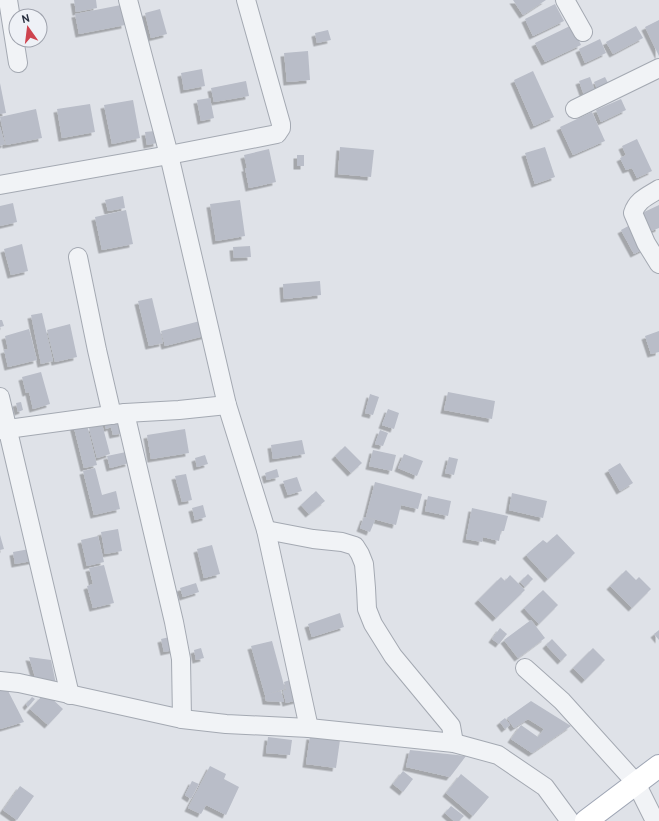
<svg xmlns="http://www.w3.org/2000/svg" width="659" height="821" font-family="Overpass,sans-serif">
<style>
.building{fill:#b9bdc8;filter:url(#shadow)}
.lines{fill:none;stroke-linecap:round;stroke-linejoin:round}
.minor-casing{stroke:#a4a9b2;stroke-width:20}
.major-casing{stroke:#9ea5b4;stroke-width:24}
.minor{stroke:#f1f3f6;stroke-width:18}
.major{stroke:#fff;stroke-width:22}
</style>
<defs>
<filter id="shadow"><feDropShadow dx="-3.5" dy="3.5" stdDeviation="0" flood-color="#0004"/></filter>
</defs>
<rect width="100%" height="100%" fill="#dfe2e8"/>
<g class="building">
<path d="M74 0H96L97 8 76 12Z"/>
<path d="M513 0H546L523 15Z"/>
<path d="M555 4 564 21 533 36 525 19Z"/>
<path d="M121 5 125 25 79 34 75 14Z"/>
<path d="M160 9 167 34 151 38 145 13Z"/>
<path d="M659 20V56L645 27Z"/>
<path d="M572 25 581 45 545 62 535 43Z"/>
<path d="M636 26 643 38 613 54 606 42Z"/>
<path d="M328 30 331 40 317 43 315 33Z"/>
<path d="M600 39 606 53 585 63 579 49Z"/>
<path d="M308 51 310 80 287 82 284 53Z"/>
<path d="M202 69 205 86 184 90 181 73Z"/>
<path d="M533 71 554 117 534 126 514 80Z"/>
<path d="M590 77 596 94 585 98 579 81Z"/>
<path d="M605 77 610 87 599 93 594 82Z"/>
<path d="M246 81 249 96 214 102 211 88Z"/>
<path d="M0 83 6 113 0 114Z"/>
<path d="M210 98 214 118 201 121 197 100Z"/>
<path d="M621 99 626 110 601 122 596 110Z"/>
<path d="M133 100 140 138 112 144 104 105Z"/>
<path d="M90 104 95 132 62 138 57 109Z"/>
<path d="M36 109 42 138 6 145 0 117Z"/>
<path d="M592 112 605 141 573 155 560 127Z"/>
<path d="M0 127 5 144 0 146Z"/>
<path d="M155 131 157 143 147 145 145 132Z"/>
<path d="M637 139 652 171 637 178 632 168 626 170 620 158 626 155 622 146Z"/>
<path d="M340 147 374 150 371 177 338 174Z"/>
<path d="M545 147 555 177 535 184 525 153Z"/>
<path d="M269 149 276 182 249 188 245 168H247L244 155Z"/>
<rect x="297" y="155" width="7" height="11"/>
<path d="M123 196 125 208 108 211 105 200Z"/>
<path d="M240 200 245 236 216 241 210 204Z"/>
<path d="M13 203 17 222 0 226V206Z"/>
<path d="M659 205V228L651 231 642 213Z"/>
<path d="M126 210 133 244 102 250 95 217Z"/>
<path d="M632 224 646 248 634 254 621 230Z"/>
<path d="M22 244 28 271 11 275 4 249Z"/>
<path d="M250 246 251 257 234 258 233 247Z"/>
<path d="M320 281 321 295 284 299 283 284Z"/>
<path d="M152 298 163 343 149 346 138 301Z"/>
<path d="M42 313 53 361 41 364 31 315Z"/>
<path d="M0 320H2L4 326 0 327Z"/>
<path d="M204 320 208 335 165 346 161 331Z"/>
<path d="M70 324 77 357 55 362 47 330Z"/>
<path d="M29 329 37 360 8 367 4 350 8 349 5 336Z"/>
<path d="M659 331V352L651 354 645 336Z"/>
<path d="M41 372 50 404 33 409 29 392 26 393 22 377Z"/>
<path d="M448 392 495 401 492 419 444 410Z"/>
<path d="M370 394 379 397 373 415 365 413Z"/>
<path d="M21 402 23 410 18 412 16 403Z"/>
<path d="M388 409 399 413 394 429 382 425Z"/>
<path d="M118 415 123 433 113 435 111 427 106 429 104 419Z"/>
<path d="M86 421 97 465 84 468 73 424Z"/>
<path d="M102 424 110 454 97 458 89 428Z"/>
<path d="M185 429 189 453 151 459 147 435Z"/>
<path d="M380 430 388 433 383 446 375 444Z"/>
<path d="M302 440 305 454 273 459 271 445Z"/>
<path d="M345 446 362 463 351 473 335 456Z"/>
<path d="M373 450 396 455 392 471 369 466Z"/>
<path d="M126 452 129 463 110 468 107 456Z"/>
<path d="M404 454 423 461 417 476 398 468Z"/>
<path d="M205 455 208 464 197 467 195 458Z"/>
<path d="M449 457 458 459 454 475 445 473Z"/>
<path d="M620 463 633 483 620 491 608 470Z"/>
<path d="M95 468 102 495 116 491 120 509 94 515 83 471Z"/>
<path d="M277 469 279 477 267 480 265 473Z"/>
<path d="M186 474 192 500 182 502 175 476Z"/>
<path d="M297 477 302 491 288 495 283 481Z"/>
<path d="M375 482 422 494 418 509 401 505 396 525 366 517Z"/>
<path d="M316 491 325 501 309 514 301 505Z"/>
<path d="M512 493 547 501 543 518 509 510Z"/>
<path d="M428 496 451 501 448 516 425 511Z"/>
<path d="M203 505 206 517 195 520 192 508Z"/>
<path d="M472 508 508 516 504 531H501L499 541 483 537 482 542 466 539Z"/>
<path d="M364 517 375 520 370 532 360 528Z"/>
<path d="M118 529 122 551 105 554 101 532Z"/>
<path d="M557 534 575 553 548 579 526 555 543 540 547 543Z"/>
<path d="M0 535 4 549 0 550Z"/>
<path d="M98 536 104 562 87 566 81 540Z"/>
<path d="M212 545 220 574 204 578 197 549Z"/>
<path d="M35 548 37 560 15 564 13 552Z"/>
<path d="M104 565 114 603 93 608 87 586 93 584 89 568Z"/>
<path d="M626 570 636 580 639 577 651 589 632 608 610 586Z"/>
<path d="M528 574 533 579 525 587 520 582Z"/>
<path d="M510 575 525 590 496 618 478 600 501 577 505 581Z"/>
<path d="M196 583 199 592 183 597 180 588Z"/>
<path d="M543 590 558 605 539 624 524 608Z"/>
<path d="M340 613 344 627 312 637 308 624Z"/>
<path d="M531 620 545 638 518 658 504 640Z"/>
<path d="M500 628 507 634 499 644 492 639Z"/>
<path d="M659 630V640L654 634Z"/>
<path d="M174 636 178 649 164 652 161 639Z"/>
<path d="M552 639 567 655 561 661 546 645Z"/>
<path d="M272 641 285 689 265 695 251 646Z"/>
<path d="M201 648 204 658 196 660 194 650Z"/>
<path d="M593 648 605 660 585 680 573 668Z"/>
<path d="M29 657 51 660 56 684 36 680Z"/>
<path d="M296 678 302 699 286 703 283 691 286 690 284 682Z"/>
<path d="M4 683 24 722 0 729V684Z"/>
<path d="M281 691 284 702 266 701 265 695Z"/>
<path d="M48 695 63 709 48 725 30 709 42 696 45 698Z"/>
<path d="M32 697 35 699 28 707 26 704Z"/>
<path d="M531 701 571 726 532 753 511 739 521 725 538 737 544 729 528 719 514 728 507 718Z"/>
<path d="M505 718 510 725 505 729 500 722Z"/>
<path d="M310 736 340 740 336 768 306 764Z"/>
<path d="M268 737 292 740 290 755 266 753Z"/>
<path d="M410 750 466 756 450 777 406 767Z"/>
<path d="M210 766 226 774 224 779 239 787 226 815 206 805 201 814 188 808Z"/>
<path d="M403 771 413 779 403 792 393 784Z"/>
<path d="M461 774 489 797 473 816 446 793Z"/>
<path d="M192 781 199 784 191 799 185 795Z"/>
<path d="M20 786 34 796 17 820 3 810Z"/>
<path d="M451 806 464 816 459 821H454L445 813Z"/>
</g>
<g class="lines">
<g class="minor-casing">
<g id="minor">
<path d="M8 0 18 63"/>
<path d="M128 0 169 155 227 405 266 530 309 728"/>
<path d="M565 0 583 32"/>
<path d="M575 109 659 68"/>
<path d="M0 185 169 155 277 134 281 128V124L246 0"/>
<path d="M659 189C648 196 637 200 633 213L646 243 659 264"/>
<path d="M78 257 97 350 112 415"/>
<path d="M0 397 70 695"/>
<path d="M125 413 174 622 181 659 182 719"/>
<path d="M0 430 125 413 179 410 227 405"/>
<path d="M266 530 313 539 342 542 355 546 360 554 364 564 366 588 367 609 373 624 393 656 451 726 454 743"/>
<path d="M525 668 562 701 636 783 655 821"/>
<path d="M0 681 19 683 182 719 226 724 309 728 454 743 498 755 545 787 570 821"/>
</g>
</g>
<g class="major-casing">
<path id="major" d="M586 821 659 766"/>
</g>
<use href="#minor" class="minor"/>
<use href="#major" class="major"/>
</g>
<g transform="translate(28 28) rotate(346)"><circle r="19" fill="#eef1f6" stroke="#9fa3ad"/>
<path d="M0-3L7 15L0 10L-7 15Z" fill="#ce434e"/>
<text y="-6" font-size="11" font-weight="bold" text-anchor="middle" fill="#282f3f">N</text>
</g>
</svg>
